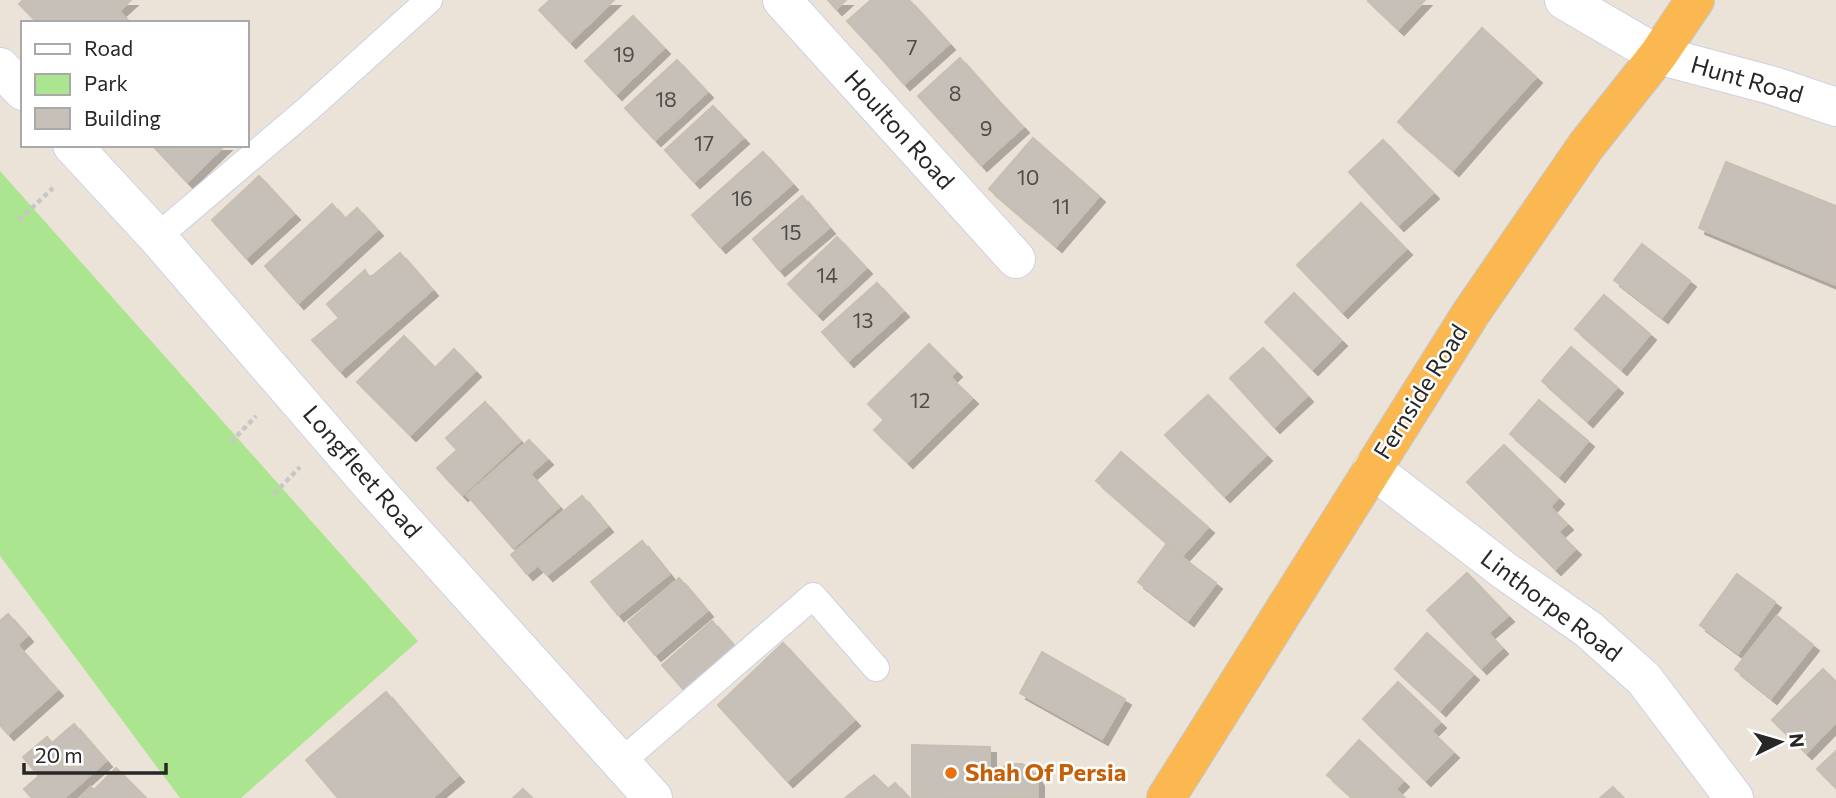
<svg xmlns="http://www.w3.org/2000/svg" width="1836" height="798" font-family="Commissioner,sans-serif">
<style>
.green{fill:#ace590}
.building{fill:#c6c0b8;stroke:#c6bfb2;stroke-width:2;filter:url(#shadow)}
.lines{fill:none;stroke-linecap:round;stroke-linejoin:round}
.service-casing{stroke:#cdd1e2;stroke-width:28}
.minor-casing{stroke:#cdd1e2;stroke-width:40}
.secondary-casing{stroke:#cdd1e2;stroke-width:40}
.trunk-casing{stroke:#c7c7c7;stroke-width:40}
.path{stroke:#c7c7c7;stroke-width:4.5;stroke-dasharray:5 3.5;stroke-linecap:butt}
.service{stroke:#fff;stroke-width:26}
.minor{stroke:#fff;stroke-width:38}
.secondary{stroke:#fff;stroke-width:38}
.trunk{stroke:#fbb850;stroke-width:38}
.food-dot{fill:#e8710a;stroke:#fff;stroke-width:2.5}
.labels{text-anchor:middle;stroke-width:5;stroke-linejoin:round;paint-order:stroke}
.number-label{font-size:21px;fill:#4f4d4b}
.street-label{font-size:24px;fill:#272727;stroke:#fff}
.food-label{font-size:24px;font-weight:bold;fill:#c56008;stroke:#fff;text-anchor:start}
</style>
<defs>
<filter id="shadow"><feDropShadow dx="6" dy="6" stdDeviation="0" flood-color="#0004"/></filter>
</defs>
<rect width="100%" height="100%" fill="#ebe3d8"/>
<path class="green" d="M0 171 418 641 241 798H180L0 556Z"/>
<g class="building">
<path d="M23 0H131L119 11 130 23H38L19 4Z"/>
<path d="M550 0H614L570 42 539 10Z"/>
<path d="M828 0H846L836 9Z"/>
<path d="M871 0H909L920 12 876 52 847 21Z"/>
<path d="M1369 0H1425L1398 29 1368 1Z"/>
<path d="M920 12 949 44 904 84 876 52Z"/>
<path d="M633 16 664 48 616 94 585 61Z"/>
<path d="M1482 28 1536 77 1494 123 1440 75Z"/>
<path d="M960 58 991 93 950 131 918 96Z"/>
<path d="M677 60 707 92 655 140 625 108Z"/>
<path d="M1440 75 1494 123 1453 170 1398 122Z"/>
<path d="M991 93 1023 127 981 165 950 131Z"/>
<path d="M713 106 743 138 694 182 665 150Z"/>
<path d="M1033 138 1066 167 1023 218 989 189Z"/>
<path d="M1383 140 1433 193 1398 225 1349 172Z"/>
<path d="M152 145H225L187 182Z"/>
<path d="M763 152 792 184 720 247 692 215Z"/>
<path d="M1726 162 1836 206V285L1699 228Z"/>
<path d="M1066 167 1099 196 1056 246 1023 218Z"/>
<path d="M259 176 294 214 246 258 212 220Z"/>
<path d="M802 196 829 228 779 270 753 239Z"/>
<path d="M1361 203 1406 249 1374 280 1329 234Z"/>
<path d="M332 204 345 219 357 208 377 230 298 303 265 266Z"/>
<path d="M1329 234 1374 280 1342 312 1297 265Z"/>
<path d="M837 237 866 268 817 314 788 284Z"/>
<path d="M1642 244 1690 281 1662 317 1614 280Z"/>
<path d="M400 253 432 290 340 371 312 340 339 318 327 304 365 270 370 278Z"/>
<path d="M877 283 903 311 848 361 822 332Z"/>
<path d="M1294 293 1341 340 1312 369 1265 322Z"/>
<path d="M1604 295 1650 334 1621 369 1575 329Z"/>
<path d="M404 336 435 368 454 349 475 371 410 435 357 382Z"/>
<path d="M929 344 956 371 950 377 972 398 907 462 874 430 884 420 868 404Z"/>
<path d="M1571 347 1617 387 1587 421 1542 381Z"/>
<path d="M1263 348 1307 396 1274 427 1230 378Z"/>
<path d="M1208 395 1266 455 1224 496 1165 435Z"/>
<path d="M1539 400 1588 441 1559 476 1510 434Z"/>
<path d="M485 402 520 441 462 495 437 468 457 450 446 438Z"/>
<path d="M529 440 547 459 530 474 559 507 513 548 467 495Z"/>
<path d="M1504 445 1558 498 1550 507 1567 524 1558 532 1575 549 1555 569 1467 482Z"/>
<path d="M1121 452 1208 527 1182 556 1096 481Z"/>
<path d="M582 496 607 526 547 575 538 565 527 574 511 555Z"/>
<path d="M642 541 669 574 618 615 591 582Z"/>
<path d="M1166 545 1216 583 1188 620 1138 582Z"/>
<path d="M1467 573 1508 616 1488 633 1502 648 1481 668 1427 610Z"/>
<path d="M1737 574 1775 602 1738 653 1700 625Z"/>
<path d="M679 578 707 611 655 655 628 622Z"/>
<path d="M8 614 27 636 17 645 57 690 8 734 0 725V621Z"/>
<path d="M1777 616 1813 645 1771 698 1735 669Z"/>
<path d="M712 621 740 653 690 697 662 665Z"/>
<path d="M1427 633 1473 674 1440 710 1395 669Z"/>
<path d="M783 643 854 720 787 781 718 705Z"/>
<path d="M1042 652 1125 699 1102 739 1020 693Z"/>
<path d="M1823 669 1836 682V722L1806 753 1772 720Z"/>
<path d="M1398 682 1440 722 1431 731 1453 752 1425 780 1363 719Z"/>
<path d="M386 692 458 776 432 798H338L306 760Z"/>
<path d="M74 724 106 761 64 798H32L24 789 39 776 23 757 47 737 52 743Z"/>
<path d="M1359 740 1403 781 1395 789 1405 798H1352L1327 775Z"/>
<path d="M912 745 990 747V778L1008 764H1022L1030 768 1038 780V797L912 798Z"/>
<path d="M1836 751V788L1817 769Z"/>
<path d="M116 768 146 798H80L91 787 94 790Z"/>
<path d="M874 775 888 789 895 783 909 798H845Z"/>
<path d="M1613 787 1623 798H1600Z"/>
<path d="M523 789 532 798H513Z"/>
</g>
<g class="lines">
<g class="service-casing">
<g id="service">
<path d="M157 237 308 109 429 0"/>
<path d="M621 762 813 596 876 668"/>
</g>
</g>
<g class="minor-casing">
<g id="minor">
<path d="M782 0 1016 259"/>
<path d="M1564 0 1658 55 1774 86 1836 107"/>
<path d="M1372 469 1505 571 1588 629 1644 679 1734 798"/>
</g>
</g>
<g class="secondary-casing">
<g id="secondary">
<path d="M0 67 23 91"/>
<path d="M72 145 157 237 373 487 653 798"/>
</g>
</g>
<g class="trunk-casing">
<path id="trunk" d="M1166 798 1471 313 1586 146 1658 55 1695 0"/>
</g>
<g class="path">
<path d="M19 220 53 188"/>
<path d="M231 442 256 416"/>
<path d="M274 494 300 467"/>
</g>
<use href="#service" class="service"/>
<use href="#minor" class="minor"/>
<use href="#secondary" class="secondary"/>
<use href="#trunk" class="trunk"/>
</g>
<circle class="food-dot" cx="951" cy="773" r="7"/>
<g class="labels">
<g class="number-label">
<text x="912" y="55">7</text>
<text x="624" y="62">19</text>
<text x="955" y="101">8</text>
<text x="666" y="107">18</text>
<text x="986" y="136">9</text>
<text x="704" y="151">17</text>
<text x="1028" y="185">10</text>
<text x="742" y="206">16</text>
<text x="1061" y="214">11</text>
<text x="791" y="240">15</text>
<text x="827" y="283">14</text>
<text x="863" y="328">13</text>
<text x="920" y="408">12</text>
</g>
<g class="street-label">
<text transform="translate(1747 80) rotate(16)" y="8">Hunt Road</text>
<text transform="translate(899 130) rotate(48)" y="8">Houlton Road</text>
<text transform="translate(1421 392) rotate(-58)" y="8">Fernside Road</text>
<text transform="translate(362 472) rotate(49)" y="8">Longfleet Road</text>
<text transform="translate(1551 606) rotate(37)" y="8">Linthorpe Road</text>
</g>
<g class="food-label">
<text x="965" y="781">Shah Of Persia</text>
</g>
</g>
<rect x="21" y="21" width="228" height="126" fill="#ffffff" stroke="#a9a9a9" stroke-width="2"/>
<rect x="35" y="44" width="35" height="10" fill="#ffffff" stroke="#a9a9a9" stroke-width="2"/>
<text x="84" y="56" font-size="21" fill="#272727">Road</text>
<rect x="35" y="74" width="35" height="21" fill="#ace590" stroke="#a9a9a9" stroke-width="2"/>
<text x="84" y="91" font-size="21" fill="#272727">Park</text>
<rect x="35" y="108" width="35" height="21" fill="#c6c0b8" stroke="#a9a9a9" stroke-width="2"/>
<text x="84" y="126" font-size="21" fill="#272727">Building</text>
<g transform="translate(1780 742) rotate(85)" stroke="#ffffff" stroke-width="5" paint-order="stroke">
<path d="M0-5L12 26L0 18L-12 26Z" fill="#272727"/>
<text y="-10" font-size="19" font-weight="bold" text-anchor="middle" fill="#272727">N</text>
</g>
<path d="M24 763v10h142v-10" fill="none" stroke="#272727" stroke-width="3.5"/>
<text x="35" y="763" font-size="21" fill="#272727" stroke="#ffffff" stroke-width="5" paint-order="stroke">20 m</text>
</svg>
